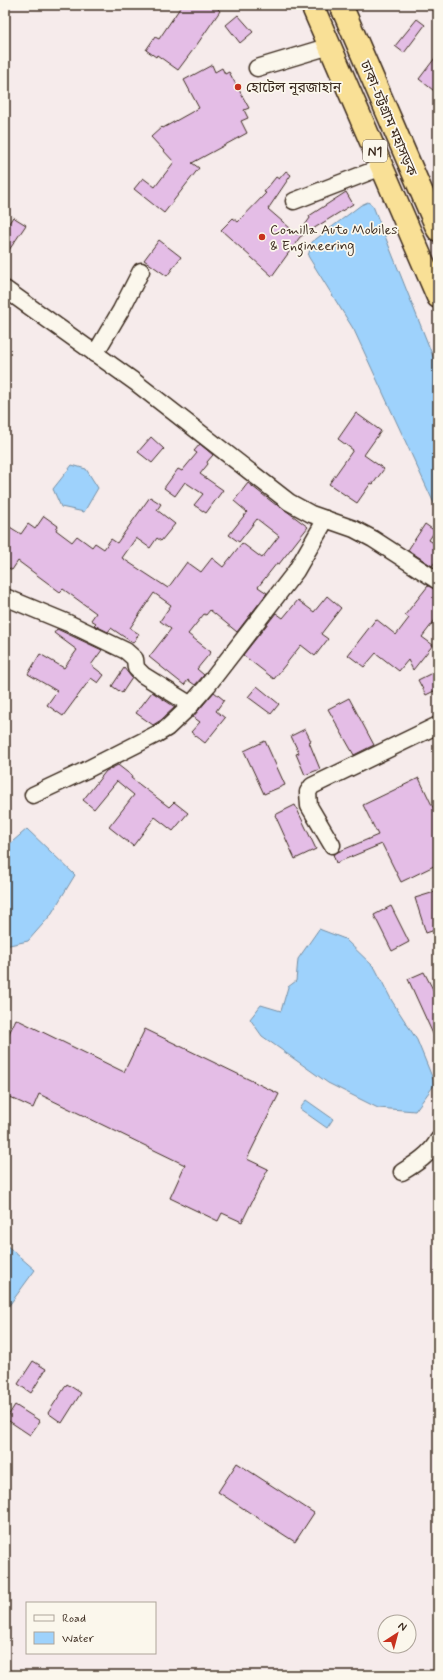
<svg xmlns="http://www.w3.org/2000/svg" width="443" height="1680" font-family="Mynerve,'Noto Sans Bengali',sans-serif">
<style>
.water{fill:#9ed2fc;stroke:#768fa3}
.building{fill:#e4bde6;stroke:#3b2a1e}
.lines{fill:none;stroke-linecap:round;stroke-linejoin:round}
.minor-casing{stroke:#3b2a1e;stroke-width:19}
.highway-casing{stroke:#3b2a1e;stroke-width:25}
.minor{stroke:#fbf7ec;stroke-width:16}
.highway{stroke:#f9e096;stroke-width:22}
.poi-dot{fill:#c8321e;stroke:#fbf7ec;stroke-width:1.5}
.labels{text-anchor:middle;stroke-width:3.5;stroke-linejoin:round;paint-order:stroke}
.shield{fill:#fbf7ec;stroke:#75685c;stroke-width:1}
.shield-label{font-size:13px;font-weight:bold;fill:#3b2a1e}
.poi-label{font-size:14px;fill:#3b2a1e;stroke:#fbf7ec;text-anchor:start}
.street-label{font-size:14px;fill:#3b2a1e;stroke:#fbf7ec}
</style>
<rect width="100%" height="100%" fill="#f6ebeb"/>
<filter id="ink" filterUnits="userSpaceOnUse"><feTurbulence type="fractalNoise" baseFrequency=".025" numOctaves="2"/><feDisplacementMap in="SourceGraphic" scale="8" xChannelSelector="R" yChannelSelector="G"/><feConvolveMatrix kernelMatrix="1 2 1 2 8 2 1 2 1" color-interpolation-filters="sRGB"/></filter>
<g filter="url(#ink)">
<g class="water">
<path d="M368 202 373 206 438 369V512L354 330 308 256 312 242 361 205Z"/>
<path d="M72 465 86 469 98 488 84 512 61 507 53 489Z"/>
<path d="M27 829 75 875 50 916 28 941 5 946V848Z"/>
<path d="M319 929 345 939 375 968 392 1001 417 1040 435 1084 415 1111 378 1108 328 1083 262 1036 250 1019 261 1005 281 1011 288 987 296 981 298 959Z"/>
<path d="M306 1100 333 1119 327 1128 300 1109Z"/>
<path d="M5 1244 35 1270 5 1311Z"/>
</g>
<g class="building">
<path d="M182 5H214L220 11 196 46 178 70 157 55 156 57 146 50 155 37 159 39Z"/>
<path d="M238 15 253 32 240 43 226 25Z"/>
<path d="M417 19 425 25 404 53 395 46Z"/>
<path d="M438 54V94L419 79Z"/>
<path d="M212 65 215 72 222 68 225 74 229 72 249 108 244 110 248 118 241 121 247 133 192 163 199 168 164 213 134 189 143 178 155 187 174 162 151 137 162 127 163 128 199 108 184 80Z"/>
<path d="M286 171 291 175 268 209 298 235 310 218 309 216 346 192 353 204 300 237 272 276 221 230 233 218 238 222 266 193 264 192 276 177 279 179Z"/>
<path d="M13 217 26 225 5 256V229Z"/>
<path d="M159 240 181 257 167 276 144 260Z"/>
<path d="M356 413 381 431 364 455 384 469 373 484 371 483 357 503 329 484 353 450 338 439Z"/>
<path d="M151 437 164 449 152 463 138 452Z"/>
<path d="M200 444 213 455 207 462 208 464 200 474 223 490 206 513 194 505 203 494 185 482 175 496 164 488 178 469 182 471 197 453 194 451Z"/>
<path d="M248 483 276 505 277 504 308 527 279 564 277 563 258 587 267 593 237 632 210 610 206 615 204 614 188 634 211 652 197 669 204 675 195 685 188 680 184 685 149 657 171 629 160 621 171 605 154 593 130 628 139 634 133 643 111 628 108 632 94 625 96 623 91 620 96 613 63 589 60 592 18 561 12 570 5 566V524L21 534 28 524 35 529 44 516 58 526 56 530 72 542 77 536 92 547 95 543 104 549 111 539 117 543 150 497 161 504 157 510 175 524 161 541 157 538 150 548 136 538 122 558 168 588 187 562 201 572 212 558 223 567 242 543 262 558 279 536 257 519 239 542 229 535 247 512 234 501Z"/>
<path d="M425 524 435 531 429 540 438 546V558L432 566 408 550Z"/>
<path d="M428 586 438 590V616L422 637 433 645 413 670 408 660 399 671 376 653 364 667 348 655 376 619 396 635 409 618 405 615Z"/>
<path d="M327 596 341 608 321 634 328 639 315 656 301 645 274 679 243 655 276 613 283 618 298 600 314 612Z"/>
<path d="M57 629 102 650 91 665 104 675 98 683 91 678 63 716 47 705 57 691 28 674 40 654 64 668 77 650 54 633Z"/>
<path d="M124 668 132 678 122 693 112 686Z"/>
<path d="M438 670V689L426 695 418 680Z"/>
<path d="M257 686 279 704 271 714 248 697Z"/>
<path d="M152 692 175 707 161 720 153 725 136 713Z"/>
<path d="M214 692 224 700 216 711 225 718 205 743 191 732 200 722 193 717Z"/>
<path d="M349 698 374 745 354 755 328 709Z"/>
<path d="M305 729 311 741 309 742 320 769 305 775 296 754 299 753 291 736Z"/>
<path d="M265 741 285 785 264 794 244 751Z"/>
<path d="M118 765 132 776 131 778 169 807 174 802 188 813 173 831 155 817 133 846 109 827 134 795 117 781 94 809 83 800 106 771Z"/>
<path d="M419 778 438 818V864L401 882 382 844 336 863 333 854 378 835 363 805Z"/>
<path d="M295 805 316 849 295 859 275 815Z"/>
<path d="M438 891V929L426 933 415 898Z"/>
<path d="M391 906 409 942 392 951 374 915Z"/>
<path d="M424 972 438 999V1045L408 979Z"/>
<path d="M16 1019 124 1072 145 1029 279 1094 247 1159 268 1169 242 1222 222 1213 218 1221 170 1198 185 1165 39 1094 33 1108 5 1095V1042Z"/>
<path d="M33 1361 46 1369 31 1393 18 1384Z"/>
<path d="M67 1384 81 1393 62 1423 48 1413Z"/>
<path d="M15 1405 40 1421 30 1435 6 1419Z"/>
<path d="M237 1463 314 1513 295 1542 218 1492Z"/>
</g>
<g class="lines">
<g class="minor-casing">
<g id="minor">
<path d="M257 68 330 46"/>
<path d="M294 201 382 167"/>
<path d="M5 289 135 382 289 502 311 514 354 529 373 539 438 581"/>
<path d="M95 354 121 310 141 271"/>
<path d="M5 597 68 623 126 651 135 659 136 668 143 675 191 705"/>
<path d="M33 795 86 770 157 734 167 728 186 710 208 685 296 571 326 519"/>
<path d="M332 845 309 806 308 792 312 786 438 725"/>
<path d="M402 1172C415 1164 431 1154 438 1140"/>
</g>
</g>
<g class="highway-casing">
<g id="highway">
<path d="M312 5 438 297"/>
<path d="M341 5 438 230"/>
</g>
</g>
<use href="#minor" class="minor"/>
<use href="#highway" class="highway"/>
</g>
</g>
<g class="poi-dot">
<circle cx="238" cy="87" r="4"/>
<circle cx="262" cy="237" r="4"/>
</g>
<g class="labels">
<rect class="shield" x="363" y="140" width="24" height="22" rx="3"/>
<g class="shield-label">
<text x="375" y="156">N1</text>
</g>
<g class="poi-label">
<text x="246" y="92">হোটেল নূরজাহান</text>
<text x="270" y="234">Comilla Auto Mobiles<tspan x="270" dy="16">&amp; Engineering</tspan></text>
</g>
<g class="street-label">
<text transform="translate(389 118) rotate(67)" y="5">ঢাকা-চট্টগ্রাম মহাসড়ক</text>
</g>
</g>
<rect width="443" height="1680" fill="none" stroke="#fbf7ec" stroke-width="20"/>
<rect x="10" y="10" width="423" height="1660" fill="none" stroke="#3b2a1e" stroke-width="1.5" filter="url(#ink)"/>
<rect x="26" y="1602" width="130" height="52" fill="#fbf7ec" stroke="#aea59a"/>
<rect x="34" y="1615" width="20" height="6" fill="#fbf7ec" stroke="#aea59a"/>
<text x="62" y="1622" font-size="12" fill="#3b2a1e">Road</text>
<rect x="34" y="1632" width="20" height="12" fill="#9ed2fc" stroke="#aea59a"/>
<text x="62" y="1642" font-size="12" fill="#3b2a1e">Water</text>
<g transform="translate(397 1634) rotate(36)"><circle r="19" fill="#fbf7ec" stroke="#aea59a"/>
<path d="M0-3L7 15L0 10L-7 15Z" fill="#c8321e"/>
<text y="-6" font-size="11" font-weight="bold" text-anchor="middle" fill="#3b2a1e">N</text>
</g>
</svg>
